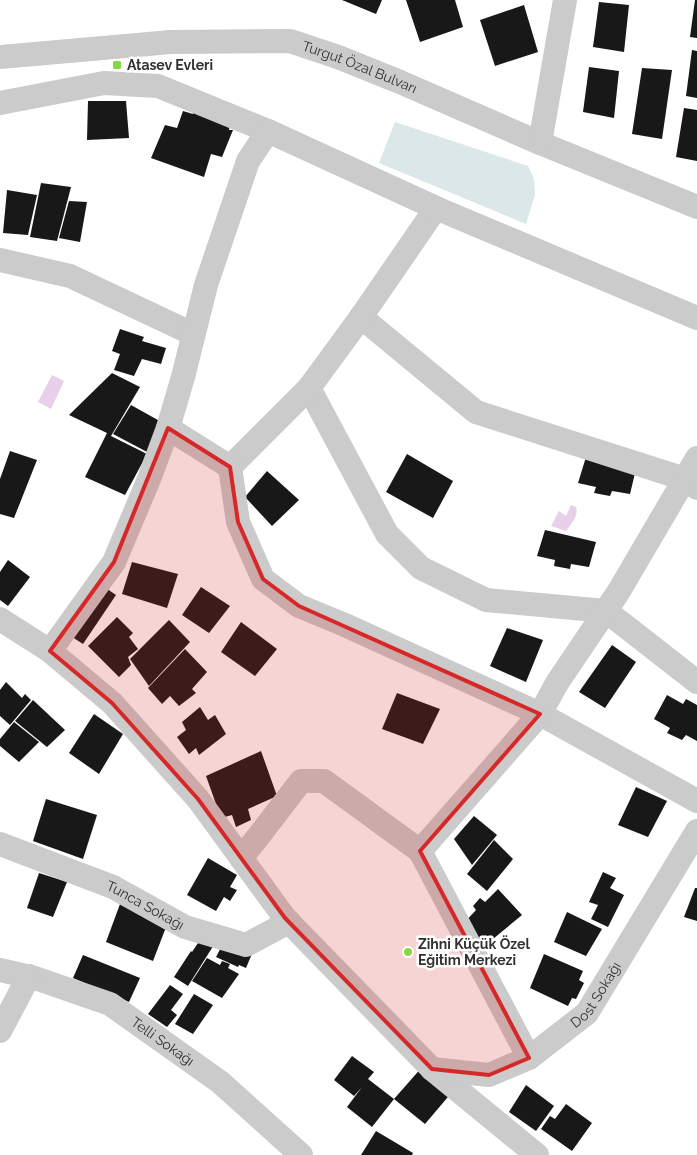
<svg xmlns="http://www.w3.org/2000/svg" width="697" height="1155" font-family="Raleway,sans-serif">
<style>
.green{fill:#dbe7e8}
.water{fill:#eacfeb}
.building{fill:#181818}
.lines{fill:none;stroke-linecap:round;stroke-linejoin:round}
.minor{stroke:#cbcbcb;stroke-width:24}
.marked{fill:#d62828;fill-opacity:0.2;stroke:#d62828;stroke-width:4;stroke-linejoin:round}
.poi-dot{fill:#89d843;stroke:#fff;stroke-width:2}
.labels{text-anchor:middle;stroke-width:5;stroke-linejoin:round;paint-order:stroke}
.poi-label{font-size:14px;font-weight:bold;fill:#313131;stroke:#fff;text-anchor:start}
.street-label{font-size:14px;fill:#313131;stroke:#fff}
</style>
<rect width="100%" height="100%" fill="#fff"/>
<path class="green" d="M395 122 528 166 534 179 535 195 526 224 379 163Z"/>
<g class="water">
<path d="M52 375 64 381 51 409 38 402Z"/>
<path d="M571 505 576 507C579 516 571 524 566 531L551 526 559 511 566 516Z"/>
</g>
<g class="building">
<path d="M342 0H382L376 14Z"/>
<path d="M406 0H455L463 27 420 42Z"/>
<path d="M695 0H697V38L690 37Z"/>
<path d="M599 2 629 5 624 52 593 47Z"/>
<path d="M524 5 538 52 495 66 480 20Z"/>
<path d="M692 50 697 51V98L686 96Z"/>
<path d="M589 67 619 71 614 118 583 112Z"/>
<path d="M642 68 672 70 662 139 632 134Z"/>
<path d="M88 101H126L129 138 87 140Z"/>
<path d="M194 108 230 125 229 130H233L222 157 211 154 204 177 151 158 165 125 177 128 183 111 193 114Z"/>
<path d="M684 108 697 110V161L676 157Z"/>
<path d="M41 183 71 187 57 241 30 237Z"/>
<path d="M7 190 37 195 28 235 3 233Z"/>
<path d="M69 201 87 202 80 242 59 238Z"/>
<path d="M120 329 144 337 142 341 166 348 161 364 142 359 134 376 114 370 120 354 112 351Z"/>
<path d="M112 373 140 387 111 436 147 454 125 495 85 477 107 433 69 415Z"/>
<path d="M131 405 165 424 149 453 113 434Z"/>
<path d="M10 451 37 460 14 518 0 514V479Z"/>
<path d="M407 454 453 481 433 518 386 492Z"/>
<path d="M586 457 636 469 630 494 612 491 610 496 594 493 596 487 578 483Z"/>
<path d="M267 471 299 500 272 526 245 497Z"/>
<path d="M545 530 596 542 589 567 571 564 570 569 554 566 555 560 537 556Z"/>
<path d="M8 560 30 577 8 606 0 600V572Z"/>
<path d="M132 562 178 574 167 608 122 594Z"/>
<path d="M100 584 116 595 83 644 66 633Z"/>
<path d="M201 587 230 606 209 633 182 615Z"/>
<path d="M117 617 133 633 129 637 138 649 128 657 131 665 119 677 88 646Z"/>
<path d="M169 620 190 642 149 686 130 659Z"/>
<path d="M241 622 277 649 255 676 221 652Z"/>
<path d="M507 628 543 640 526 682 490 666Z"/>
<path d="M612 645 636 662 605 708 579 692Z"/>
<path d="M185 649 207 672 192 689 196 693 179 706 170 696 162 704 148 688Z"/>
<path d="M6 682 22 698 25 694 31 700 10 725 0 716V690Z"/>
<path d="M397 693 440 709 423 744 382 729Z"/>
<path d="M667 695 683 704 686 699 697 705V741L686 735 682 740 667 733 670 728 654 719Z"/>
<path d="M33 700 65 730 47 747 15 721Z"/>
<path d="M200 707 208 720 215 715 226 734 199 755 196 748 189 754 177 737 186 730 182 722Z"/>
<path d="M94 714 123 734 99 774 69 753Z"/>
<path d="M14 722 39 742 19 762 0 746V739Z"/>
<path d="M261 751 277 796 248 809 251 820 236 827 232 815 221 818 206 776Z"/>
<path d="M636 787 667 801 648 837 618 825Z"/>
<path d="M46 799 97 815 83 859 33 841Z"/>
<path d="M474 816 497 835 472 865 454 839Z"/>
<path d="M494 840 513 859 487 891 467 874Z"/>
<path d="M208 858 237 875 230 887 237 890 230 901 224 897 216 911 187 895Z"/>
<path d="M603 872 616 878 610 888 624 895 608 927 591 919 598 905 589 902Z"/>
<path d="M39 873 67 882 53 917 27 908Z"/>
<path d="M695 888H697V921L684 917Z"/>
<path d="M498 889 522 915 482 948 463 924 476 910 473 906 480 898 485 902Z"/>
<path d="M120 904 168 922 153 961 106 942Z"/>
<path d="M567 912 602 929 586 956 554 942Z"/>
<path d="M204 934 217 940 188 986 174 977 191 951 192 952Z"/>
<path d="M225 940 254 949 246 968 239 965 238 967 216 957Z"/>
<path d="M544 954 583 971 579 980 584 983 576 999 572 998 568 1006 530 988Z"/>
<path d="M83 955 140 978 129 1002 73 978Z"/>
<path d="M207 958 220 965 222 961 230 964 228 968 239 974 222 998 192 981Z"/>
<path d="M170 985 183 994 171 1010 177 1015 167 1027 148 1014Z"/>
<path d="M194 994 213 1005 193 1034 175 1024Z"/>
<path d="M352 1056 374 1072 368 1079 394 1099 372 1127 347 1107 362 1087 354 1096 334 1080Z"/>
<path d="M423 1066 453 1091 425 1124 394 1099Z"/>
<path d="M526 1085 554 1106 536 1131 509 1112Z"/>
<path d="M566 1104 592 1123 572 1151 541 1129 550 1116 555 1119Z"/>
<path d="M376 1131 413 1153 412 1155H361Z"/>
</g>
<g class="lines">
<g class="minor">
<path id="s1" d="M0 57 171 42 290 41 338 57 400 82 540 143 697 207"/>
<path d="M0 103 104 83 158 86 268 131"/>
<path d="M540 143 565 0"/>
<path d="M0 260 70 276 193 334"/>
<path d="M361 317 476 412 685 479 697 488"/>
<path d="M309 388 387 534 421 568 486 600 606 611 697 682"/>
<path d="M168 428 230 467 309 388 361 317 436 208"/>
<path d="M697 458 619 591 557 683 540 714 697 801"/>
<path d="M230 467 238 522 263 579 299 606 345 625 540 714 420 851"/>
<path d="M0 619 50 651 112 703 198 799 285 918 432 1069 537 1155"/>
<path d="M50 651 114 562 149 479 168 428 183 377 206 285 248 161 268 131 436 208 697 318"/>
<path id="s2" d="M0 844 113 887 185 927 246 945 289 922"/>
<path d="M241 858 258 837 301 781H324L420 851 529 1058"/>
<path id="s3" d="M0 970 35 978 110 1004 220 1082 301 1155"/>
<path d="M0 1031 29 976"/>
<path id="s4" d="M432 1069 489 1075 529 1058 587 1013 697 831"/>
</g>
</g>
<path class="marked" d="M168 428 230 467 238 522 263 579 299 606 540 714 420 851 529 1058 489 1075 432 1069 285 918 198 799 112 703 50 651 114 562Z"/>
<g class="poi-dot">
<rect x="112" y="60" width="10" height="10" rx="2.5"/>
<circle cx="408" cy="952" r="5"/>
</g>
<g class="labels">
<g class="poi-label">
<text x="127" y="70">Atasev Evleri</text>
<text x="418" y="949">Zihni Küçük Özel<tspan x="418" dy="16">Eğitim Merkezi</tspan></text>
</g>
<g class="street-label">
<text dy="5" stroke="none"><textPath href="#s1" startOffset="365">Turgut Özal Bulvarı</textPath></text>
<text dy="5" stroke="none"><textPath href="#s2" startOffset="158">Tunca Sokağı</textPath></text>
<text dy="5" stroke="none"><textPath href="#s4" startOffset="194">Dost Sokağı</textPath></text>
<text dy="5" stroke="none"><textPath href="#s3" startOffset="180">Telli Sokağı</textPath></text>
</g>
</g>
</svg>
